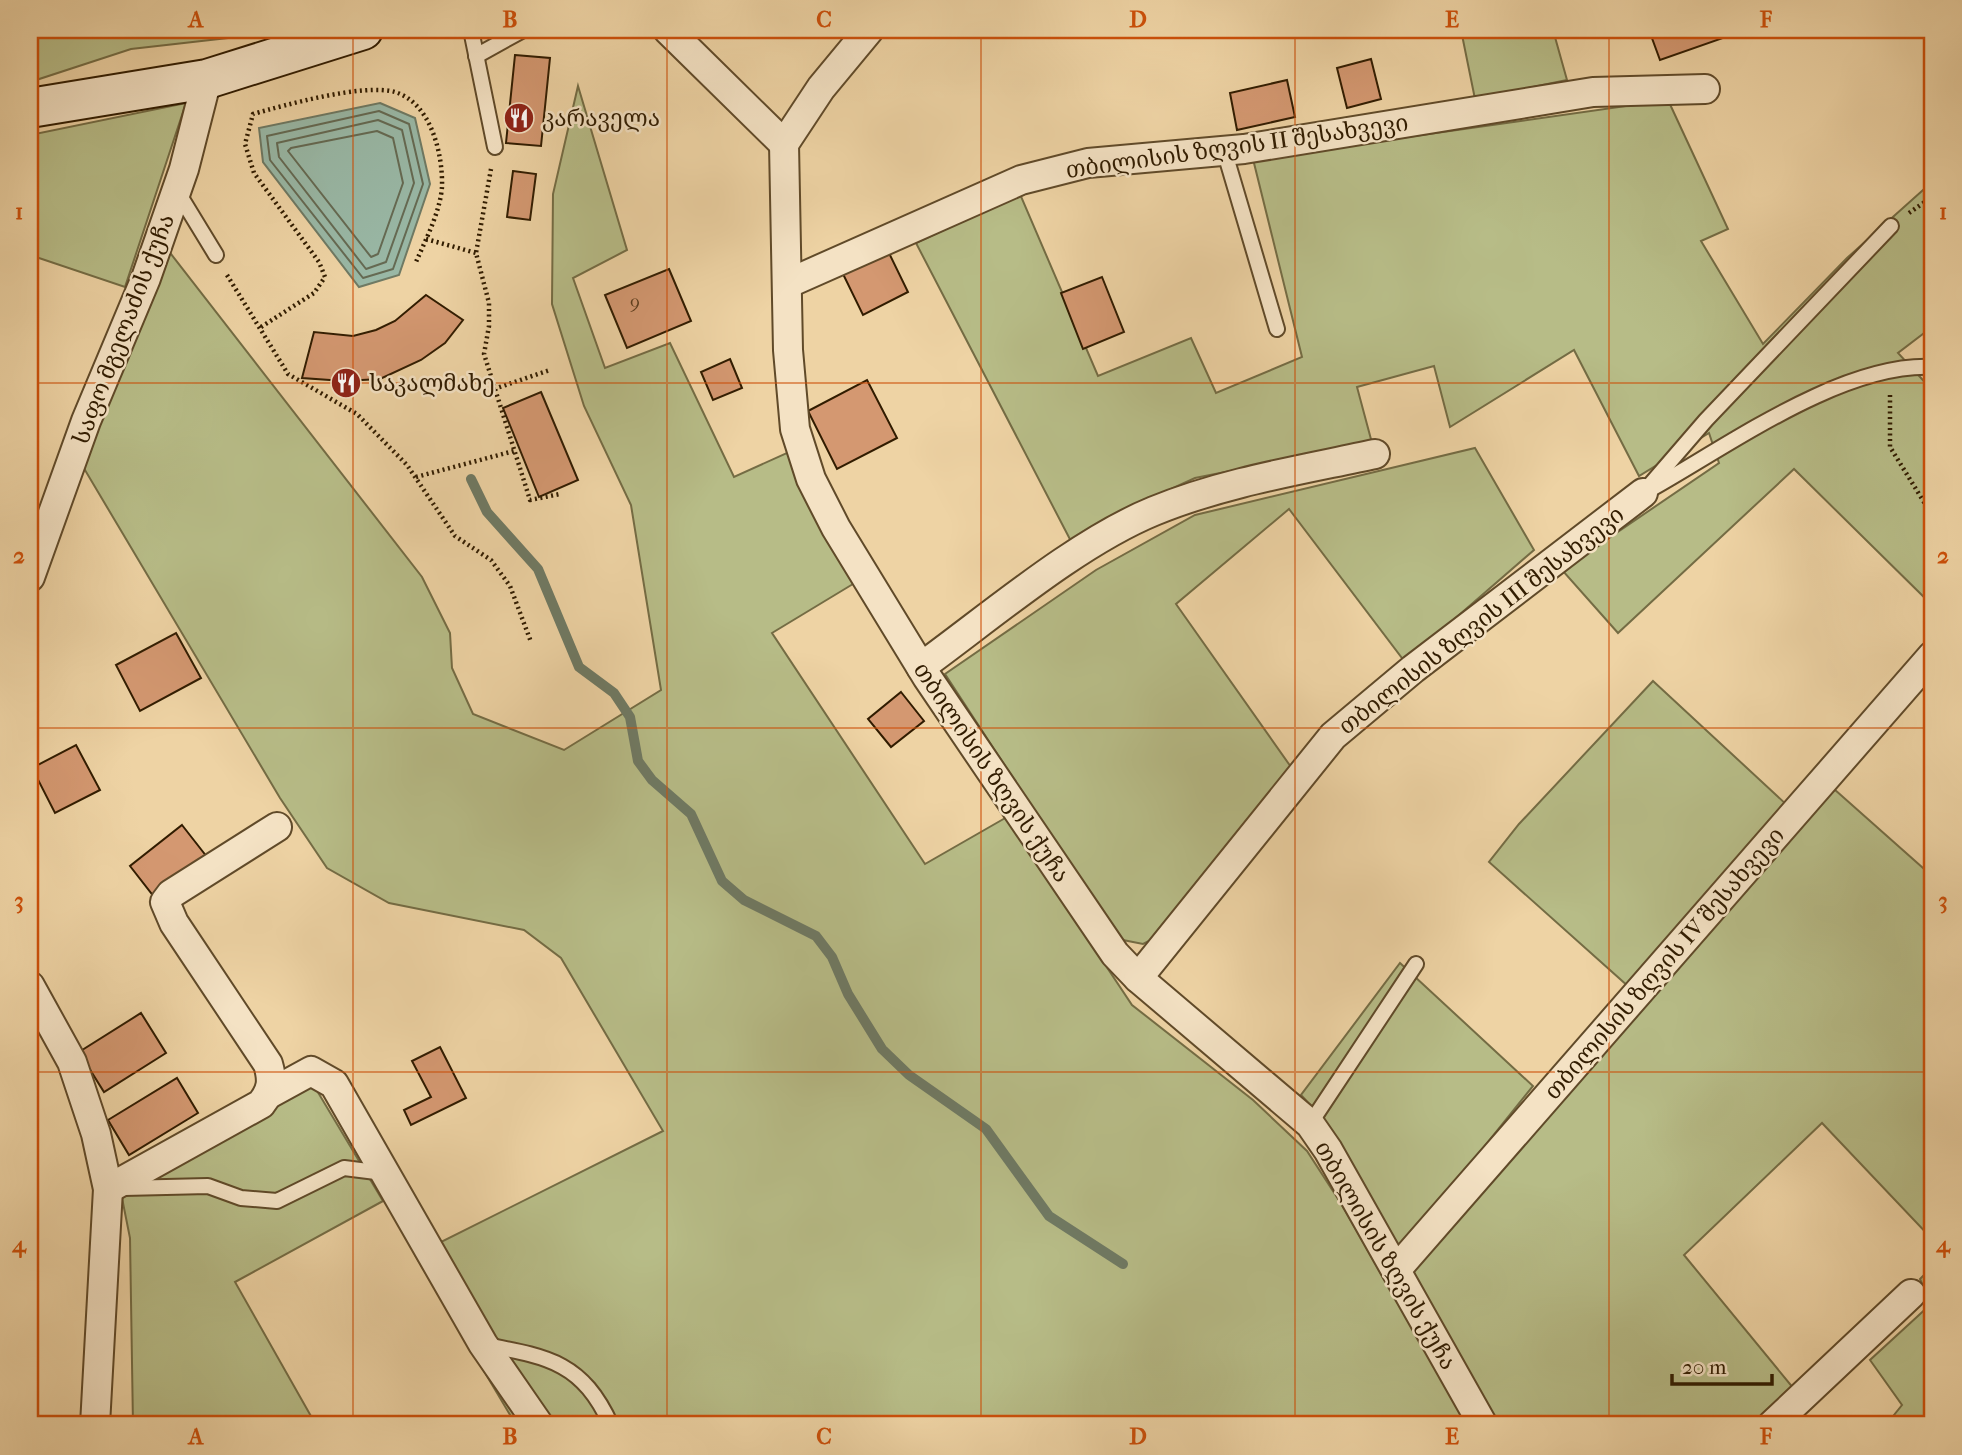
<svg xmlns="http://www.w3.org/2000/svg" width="1962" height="1455" font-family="'IM FELL French Canon','Noto Serif Georgian',serif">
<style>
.green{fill:#b7bc87;stroke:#746c44;stroke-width:2}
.water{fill:#99b8a6;stroke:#6f7a64;stroke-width:2}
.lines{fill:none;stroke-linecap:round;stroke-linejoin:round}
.shore{stroke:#656a53;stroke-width:2}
.stream{stroke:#6f7a64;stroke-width:10}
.building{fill:#d49871;stroke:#311c00;stroke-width:2}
.lane-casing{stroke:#604a29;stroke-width:18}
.street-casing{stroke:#604a29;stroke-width:32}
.secondary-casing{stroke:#311c00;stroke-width:42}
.path{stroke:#311c00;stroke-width:4.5;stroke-dasharray:2 3.5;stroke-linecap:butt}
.lane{stroke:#f4e2c4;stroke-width:14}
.street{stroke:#f4e2c4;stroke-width:28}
.secondary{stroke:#f4e2c4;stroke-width:38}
.grid{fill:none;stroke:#cd500a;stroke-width:2;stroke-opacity:0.55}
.labels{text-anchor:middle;stroke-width:5;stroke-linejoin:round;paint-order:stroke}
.number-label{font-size:19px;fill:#5a3b1c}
.poi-label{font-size:23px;fill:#311c00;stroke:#f4e2c4;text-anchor:start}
.street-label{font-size:23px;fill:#311c00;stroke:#f4e2c4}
.neatline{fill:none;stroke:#cd500a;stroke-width:2.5}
.grid-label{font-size:23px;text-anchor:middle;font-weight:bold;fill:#cd500a}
</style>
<rect width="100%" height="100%" fill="#eed3a4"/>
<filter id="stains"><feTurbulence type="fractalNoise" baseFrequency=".00286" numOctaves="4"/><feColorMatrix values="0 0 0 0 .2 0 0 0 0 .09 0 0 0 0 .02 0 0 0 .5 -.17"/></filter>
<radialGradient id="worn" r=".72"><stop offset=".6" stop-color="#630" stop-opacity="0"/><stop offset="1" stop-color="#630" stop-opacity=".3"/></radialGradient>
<g class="green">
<path d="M30 30H256L228 38 131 49 30 82Z"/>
<path d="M1461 30H1553L1567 80 1475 99Z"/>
<path d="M578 86 627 250 573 278 605 368 670 343 734 477 789 452 804 494 853 584 772 633 925 864 1007 817 1132 1005 1253 1100 1307 1151 1342 1205 1467 1425H516L415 1255 663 1131 561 958 524 930 389 903 327 868 280 798 79 460 164 245 422 577 450 633 452 668 473 714 564 750 661 690 631 505 584 406 552 304 553 194Z"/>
<path d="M1668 100 1728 229 1701 241 1763 344 1847 258 1932 182V327L1898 353 1932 390V605L1794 469 1618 633 1562 570 1719 463 1709 433 1639 476 1574 350 1450 427 1434 366 1357 387 1372 443 1195 478 1147 500 1074 547 916 243 1020 194 1098 376 1191 338 1216 393 1302 357 1253 159Z"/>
<path d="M186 103 125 287 30 255V135Z"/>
<path d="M1475 448 1534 550 1405 662 1289 509 1176 604 1291 767 1159 936 1143 944 1118 939 945 674 1096 570 1195 515Z"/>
<path d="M1653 681 1788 806 1629 987 1489 862 1519 824Z"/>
<path d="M1834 789 1932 876V1239L1822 1123 1684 1255 1794 1389 1754 1425H1496L1410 1270Z"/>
<path d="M1400 963 1533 1086 1407 1243 1392 1245C1365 1192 1343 1137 1301 1095Z"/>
<path d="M313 1084 383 1201 235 1282 316 1425H133L130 1238 121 1193Z"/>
<path d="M1932 1267V1425H1886L1902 1405 1870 1360 1931 1304 1920 1279Z"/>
</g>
<path class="water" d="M380 103 415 118 430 184 399 275 359 287 263 162 259 128Z"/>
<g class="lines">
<g class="shore">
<path d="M379 111 409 124 423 184 393 269 363 278 270 160 267 136Z"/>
<path d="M378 120 402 130 414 183 386 262 366 269 279 157 277 143Z"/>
<path d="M377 131 393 138 403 183 378 254 371 257 288 151 291 148Z"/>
</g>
<path class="stream" d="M471 479 487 512 538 569 579 667 614 693 630 717 638 761 652 780 691 814 722 881 744 900 816 936 832 957 848 994 882 1049 909 1075 986 1129 1049 1216 1123 1264"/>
</g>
<g class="building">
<path d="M1649 30H1720L1723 38 1660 60Z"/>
<path d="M515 55 550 58 541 146 506 143Z"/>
<path d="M1371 59 1381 99 1347 108 1337 68Z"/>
<path d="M1287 80 1295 117 1237 130 1230 93Z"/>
<path d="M513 171 536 174 530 220 507 217Z"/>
<path d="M888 251 908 292 863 315 843 274Z"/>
<path d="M669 269 691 321 627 348 605 295Z"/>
<path d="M1102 277 1124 332 1083 349 1061 293Z"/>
<path d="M426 295 463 320 445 343 421 360 380 379 344 381 302 378 314 332 353 336 376 330 395 321Z"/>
<path d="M730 359 742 388 713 400 701 372Z"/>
<path d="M867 380 897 438 837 469 808 411Z"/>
<path d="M541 392 578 480 539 497 503 408Z"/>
<path d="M176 633 201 678 140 711 116 665Z"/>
<path d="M901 692 924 721 891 747 868 719Z"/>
<path d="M76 745 100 790 55 813 32 768Z"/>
<path d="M182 825 207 857 155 898 130 866Z"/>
<path d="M141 1013 166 1053 104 1092 79 1052Z"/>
<path d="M440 1047 466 1098 411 1125 404 1110 431 1097 412 1061Z"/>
<path d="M177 1078 198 1113 129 1155 108 1120Z"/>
</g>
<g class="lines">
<g class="lane-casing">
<g id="lane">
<path d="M471 30 495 147"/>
<path d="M476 56 523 30"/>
<path d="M1224 150 1277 329"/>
<path d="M177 191 216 255"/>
<path d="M1653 488C1731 444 1843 363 1932 367"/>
<path d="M1643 493 1706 420 1891 226"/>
<path d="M1310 1124 1416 964"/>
<path d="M124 1188 208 1186 241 1198 277 1201 344 1168 384 1173"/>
<path d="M485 1345C549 1357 582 1362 611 1425"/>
</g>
</g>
<g class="street-casing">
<g id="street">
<path d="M668 30 784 144"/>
<path d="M869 30 821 88 784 144 788 350 795 429 811 479 836 528 927 677 1115 954 1138 978 1310 1124 1328 1150 1483 1425"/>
<path d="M789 283 1021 180 1088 163 1244 149 1593 92 1705 89"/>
<path d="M30 577 86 421 146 278 184 169 207 79"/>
<path d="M921 667C990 617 1076 543 1154 511 1225 482 1301 470 1375 454"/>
<path d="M1138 978 1333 736 1413 669 1643 493"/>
<path d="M30 986 72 1062 96 1134 108 1189 95 1425"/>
<path d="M269 1094 311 1071 334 1084 483 1344 539 1425"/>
<path d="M108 1189 261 1104C272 1090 273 1081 268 1064L174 923 165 902 171 894 277 827"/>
<path d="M1396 1270 1932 656"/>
<path d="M1772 1425 1911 1294"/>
</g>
</g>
<g class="secondary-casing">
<path id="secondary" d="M30 108 207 79 363 30"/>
</g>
<g class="path">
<path d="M491 169 476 253 489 303V326L484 354 530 500 560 494"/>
<path d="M1909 213 1932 197"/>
<path d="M426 239 476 253"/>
<path d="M227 275 288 374 357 414 407 465 455 536 491 560 510 586 531 642"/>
<path d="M261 327 314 293 325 277 319 262 254 173 245 144 253 114C285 105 364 83 395 92 431 103 443 154 442 187 440 212 426 239 416 262"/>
<path d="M494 389 550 370"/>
<path d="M1890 395V447L1932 515"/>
<path d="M416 477 514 451"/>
</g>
<use href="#lane" class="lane"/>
<use href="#street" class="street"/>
<use href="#secondary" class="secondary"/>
</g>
<path class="grid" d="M353 30V1425M667 30V1425M981 30V1425M1295 30V1425M1609 30V1425M30 383H1932M30 728H1932M30 1072H1932"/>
<defs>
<g id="restaurant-disc" transform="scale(1.575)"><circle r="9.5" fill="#8f2418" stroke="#f4e2c4"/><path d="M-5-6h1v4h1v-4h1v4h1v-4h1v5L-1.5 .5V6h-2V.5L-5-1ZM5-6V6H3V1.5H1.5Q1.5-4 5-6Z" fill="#fff"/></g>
</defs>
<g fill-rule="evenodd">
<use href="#restaurant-disc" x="519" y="118"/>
<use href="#restaurant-disc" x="346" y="383"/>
</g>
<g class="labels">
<g class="number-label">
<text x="635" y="308">9</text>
</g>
<g class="poi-label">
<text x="542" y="126">კარაველა</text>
<text x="369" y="391">საკალმახე</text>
</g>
<g class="street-label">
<text transform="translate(1237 146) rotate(-8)" y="8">თბილისის ზღვის II შესახვევი</text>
<text transform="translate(123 329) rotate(-69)" y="8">საფო მგელაძის ქუჩა</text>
<text transform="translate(1481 620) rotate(-38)" y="8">თბილისის ზღვის III შესახვევი</text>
<text transform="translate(992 772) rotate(56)" y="8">თბილისის ზღვის ქუჩა</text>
<text transform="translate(1664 963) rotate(-49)" y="8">თბილისის ზღვის IV შესახვევი</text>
<text transform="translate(1386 1255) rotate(60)" y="8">თბილისის ზღვის ქუჩა</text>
</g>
</g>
<rect width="1962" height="1455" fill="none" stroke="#eed3a4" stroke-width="77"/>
<path d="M1672 1374v10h100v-10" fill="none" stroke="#311c00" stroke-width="3.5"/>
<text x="1682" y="1374" font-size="21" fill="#311c00" stroke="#f4e2c4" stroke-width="5" paint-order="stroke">20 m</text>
<rect x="38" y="38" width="1886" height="1378" class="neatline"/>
<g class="grid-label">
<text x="196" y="27">A</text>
<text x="510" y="27">B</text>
<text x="824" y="27">C</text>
<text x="1138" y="27">D</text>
<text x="1452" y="27">E</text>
<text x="1766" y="27">F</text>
<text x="19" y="219">1</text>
<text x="1943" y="219">1</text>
<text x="19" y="563">2</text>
<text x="1943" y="563">2</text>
<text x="19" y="908">3</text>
<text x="1943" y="908">3</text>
<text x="19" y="1252">4</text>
<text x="1943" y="1252">4</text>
<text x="196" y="1444">A</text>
<text x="510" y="1444">B</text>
<text x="824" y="1444">C</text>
<text x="1138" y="1444">D</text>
<text x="1452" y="1444">E</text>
<text x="1766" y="1444">F</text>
</g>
<rect width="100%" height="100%" filter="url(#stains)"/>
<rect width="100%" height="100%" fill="url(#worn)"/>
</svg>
